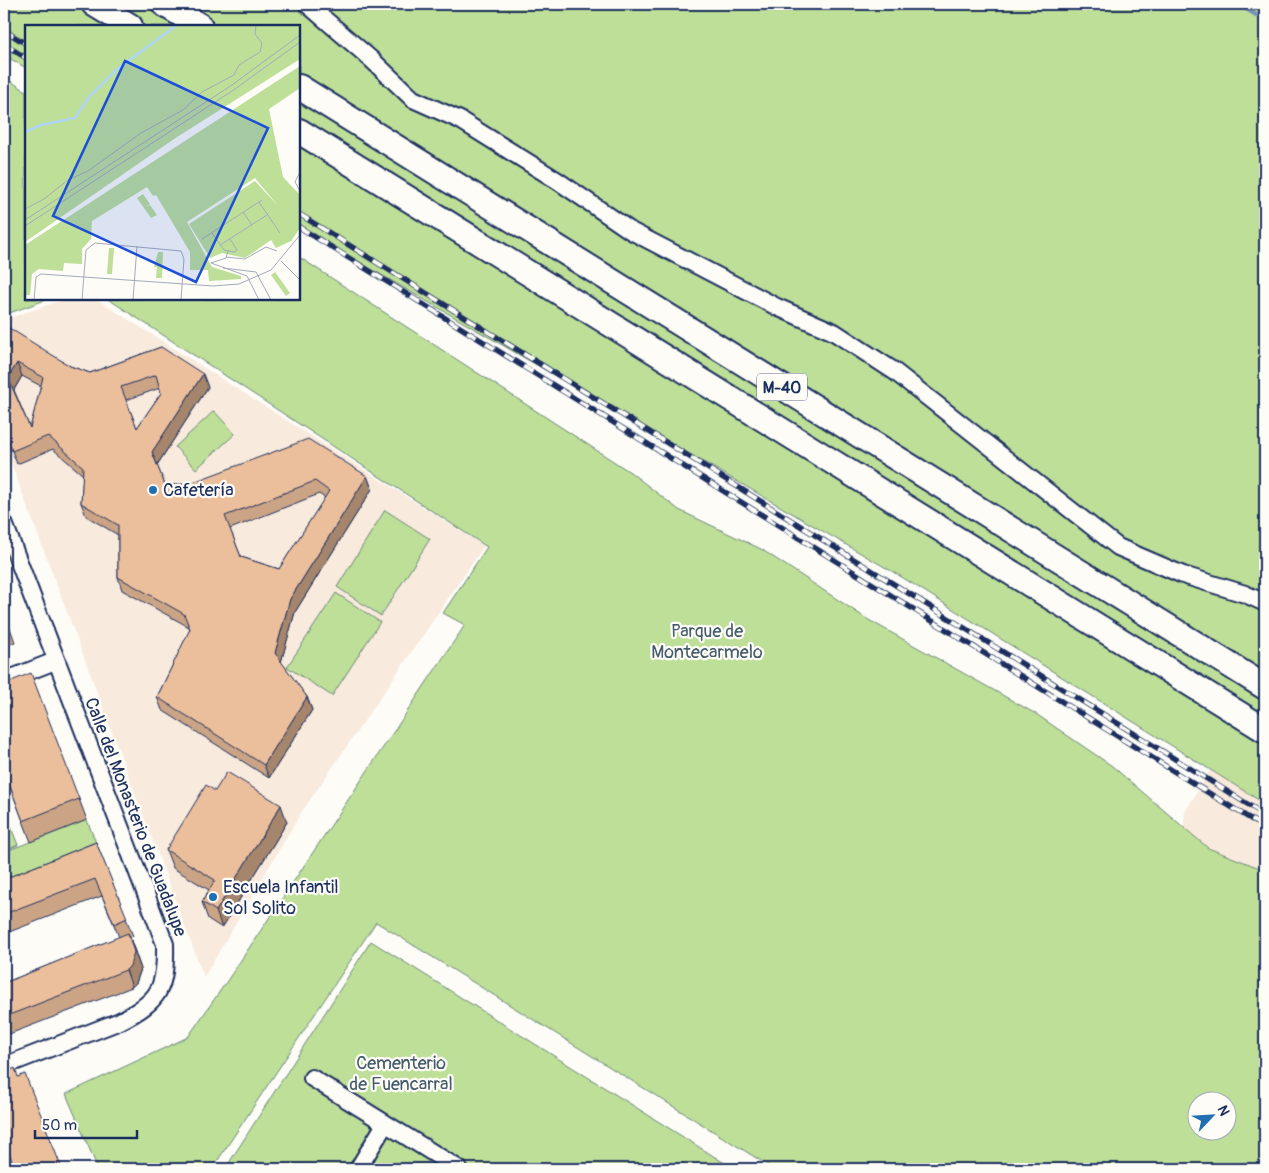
<svg xmlns="http://www.w3.org/2000/svg" width="1269" height="1173" font-family="Pangolin,sans-serif">
<style>
.built{fill:#f8eadc}
.green{fill:#bedf98;stroke:#6c877b;fill-rule:evenodd}
.lines{fill:none;stroke-linecap:round;stroke-linejoin:round}
.stream{stroke:#7493ba;stroke-width:4.5}
.minor-casing{stroke:#1b2f5e;stroke-width:20}
.highway-casing{stroke:#1b2f5e;stroke-width:28}
.minor{stroke:#fdfcf7;stroke-width:16}
.highway{stroke:#fdfcf7;stroke-width:24}
.rail-casing{stroke:#1b2f5e;stroke-width:5.5}
.rail{stroke:#fdfcf7;stroke-width:4;stroke-dasharray:11;stroke-linecap:butt}
.wall{fill:#cba486;stroke:#1b2f5e;fill-rule:evenodd}
.shaded-wall{fill:#a5866d;stroke:#1b2f5e}
.building{fill:#ecbf9c;stroke:#1b2f5e;fill-rule:evenodd}
.poi-dot{fill:#1f6fb2;stroke:#fdfcf7;stroke-width:2}
.labels{text-anchor:middle;stroke-width:4.5;stroke-linejoin:round;paint-order:stroke}
.shield{fill:#fdfcf7;stroke:#5f6c8c;stroke-width:1}
.shield-label{font-size:16px;font-weight:bold;fill:#1b2f5e}
.poi-label{font-size:18px;fill:#1b2f5e;stroke:#fdfcf7;text-anchor:start}
.park-label{font-size:18px;fill:#445b6c;stroke:#fdfcf7}
.street-label{font-size:18px;fill:#1b2f5e;stroke:#fdfcf7}
.inset-river{fill:none;stroke:#afd5f8;stroke-width:2.5}
.inset-road{fill:none;stroke:#a3aaba;stroke-width:1}
.view{fill:#1d4ed8;fill-opacity:0.15;stroke:#1d4ed8;stroke-width:2.5}
.inset-edge{fill:none;stroke:#1b2f5e;stroke-width:2.5}
</style>
<rect width="100%" height="100%" fill="#fdfcf7"/>
<filter id="ink" filterUnits="userSpaceOnUse"><feTurbulence type="fractalNoise" baseFrequency=".02" numOctaves="2"/><feDisplacementMap in="SourceGraphic" scale="10" xChannelSelector="R" yChannelSelector="G"/><feConvolveMatrix kernelMatrix="1 2 1 2 8 2 1 2 1" color-interpolation-filters="sRGB"/></filter>
<g filter="url(#ink)">
<g class="built">
<path d="M65 299H96L484 546 299 816 204 977 4 444V320Z"/>
<path d="M1215 762 1265 766V872L1257 867 1208 848 1187 831 1184 825 1185 812Z"/>
</g>
<g class="green">
<path d="M4 4H1265V804L900 576 299 227V26H26V68L4 55Z"/>
<path d="M4 77 26 91V299H48L4 315Z"/>
<path d="M299 257 630 472 679 510 761 549 867 619 1036 714 1112 766 1208 848 1257 867 1265 872V1169H774L376 922 212 1169H98L66 1094 188 1037 227 981 465 625 443 613 487 547 108 299H299ZM1196 1100H1226V1130H1196Z"/>
<path d="M214 411 235 434 196 469 175 447Z"/>
<path d="M385 510 430 539 381 616 337 587Z"/>
<path d="M336 593 380 622 332 696 287 667Z"/>
<path d="M87 820 102 858 4 896V852Z"/>
<path d="M11 827 18 845 4 851V829Z"/>
<path d="M371 941 734 1169H225Z"/>
</g>
<g class="lines">
<path class="stream" d="M1238 4 1265 20"/>
<g class="minor-casing">
<g id="minor">
<path d="M307 4 372 60 413 99 460 120 558 181 631 231 777 307 834 332 894 371 1118 547 1183 575 1245 594 1265 603"/>
<path d="M4 523 165 944C166 988 160 1001 120 1021L4 1066"/>
<path d="M4 681 55 661"/>
<path d="M312 1078 459 1169"/>
<path d="M358 1169 385 1124"/>
</g>
</g>
<g class="highway-casing">
<g id="highway">
<path d="M94 4 130 26"/>
<path d="M164 4 200 26"/>
<path d="M299 87 1265 687"/>
<path d="M299 131 1265 730"/>
</g>
</g>
<use href="#minor" class="minor"/>
<use href="#highway" class="highway"/>
<g class="rail-casing">
<g id="rail">
<path d="M4 30 26 44"/>
<path d="M4 44 26 58"/>
<path d="M299 214 1265 815"/>
<path d="M299 227 1265 828"/>
</g>
</g>
<use href="#rail" class="rail"/>
</g>
<g class="wall">
<path d="M4 329 70 366 90 373 161 347 208 387 157 465 165 485 367 476 372 489 295 612 281 662 307 697 312 710 269 778 162 710 157 697 190 630 189 627 122 590 118 577V535L86 516 81 503 83 475 53 449 17 464 4 429ZM22 376 41 386 30 428 14 390ZM160 388 161 393 137 428 126 400ZM319 494 325 498 279 569 241 557 230 529Z"/>
<path d="M4 611 15 642 4 646Z"/>
<path d="M4 684 79 799 87 820 31 842 4 771Z"/>
<path d="M215 791 287 822 222 928 208 919 202 902 209 890 173 868 166 850Z"/>
<path d="M96 842 133 936 130 937 141 969 136 983 132 987 4 1036V983L119 937 102 896 4 934V879Z"/>
</g>
<g class="shaded-wall">
<path d="M17 363 22 376 13 391 8 378Z"/>
<path d="M203 374 208 387 157 465 152 452Z"/>
<path d="M367 476 372 489 295 612 280 666 275 653 290 599Z"/>
<path d="M307 697 312 710 269 778 264 765Z"/>
<path d="M281 805 287 822 222 928 216 911Z"/>
<path d="M128 933 141 969 136 983 132 987 126 970Z"/>
</g>
<g class="building">
<path d="M6 326 70 366 90 373 161 347 203 374 152 452 165 485 188 484 308 439 367 476 290 599 275 653 307 697 264 765 157 697 190 629 184 614 118 577V525L81 503 83 467 48 436 12 451 4 429V329ZM17 363 43 377 30 428 8 378ZM156 375 161 393 137 428 121 387ZM315 481 329 491 279 569 241 557 225 516Z"/>
<path d="M4 611 9 625 4 627Z"/>
<path d="M31 673 79 799 23 821 4 770V684Z"/>
<path d="M227 772 281 805 216 911 202 902 215 880 166 850 206 785 215 791Z"/>
<path d="M96 842 127 918 114 924 95 879 4 914V879Z"/>
<path d="M128 933 134 952 130 966 126 970 4 1017V983Z"/>
<path d="M15 1068 18 1077 25 1074 62 1169H15L4 1139V1073Z"/>
</g>
</g>
<g class="poi-dot">
<circle cx="153" cy="490" r="5"/>
<circle cx="213" cy="897" r="5"/>
</g>
<g class="labels">
<rect class="shield" x="757" y="373.5" width="50" height="27" rx="4"/>
<g class="shield-label">
<text x="782" y="393">M-40</text>
</g>
<g class="poi-label">
<text x="163" y="496">Cafetería</text>
<text x="223" y="893">Escuela Infantil<tspan x="223" dy="21">Sol Solito</tspan></text>
</g>
<g class="park-label">
<text x="707" y="637">Parque de<tspan x="707" dy="21">Montecarmelo</tspan></text>
<text x="401" y="1069">Cementerio<tspan x="401" dy="21">de Fuencarral</tspan></text>
</g>
<g class="street-label">
<text transform="translate(136 817) rotate(69)" y="6">Calle del Monasterio de Guadalupe</text>
</g>
</g>
<g transform="translate(25 25)">
<rect width="275" height="275" fill="#fdfcf7"/>
<path d="M0 0H275V34L149 114 0 217ZM275 41V63L244 84 258 152 275 170V203L266 216 251 223 246 215 220 233 197 228 185 233 164 199 230 156 253 181 230 153 162 197 187 242 216 251V254L184 256 183 245H165V227L131 170 128 171 122 162 67 196 66 214 57 224V239L39 238 38 246 14 244 7 249 5 270H0V220ZM118 169 125 179 121 182 125 180 132 190 126 193 112 173ZM84 223H89L87 249H82ZM133 227H138L137 253H131L132 242H129ZM250 247 265 268 261 271 246 250Z" fill="#bedf98"/>
<path class="inset-river" d="M0 107 16 100 50 93 64 72 91 45 152 0"/>
<path class="inset-road" d="M275 147 270 157 275 166M234 177 255 208M0 184 19 174 43 155 63 146 116 108 158 85 177 67 209 50 214 40 235 27 237 18 230 9 231 0M218 187 227 200M0 195 207 60 275 10M0 201 210 64 275 17M187 208 199 225 209 227 212 225 205 214M177 214 237 175M195 220 242 190M203 226 201 233 186 238 222 251 234 275M201 232 220 234 241 222 252 226M256 236 275 255M198 243 231 247 246 275M9 275 11 252 16 249 188 261 214 259 246 245 275 210M57 275 61 225 70 218 156 226 159 234 156 275M108 275 112 221"/>
<path class="view" d="M100 36 243 103 171 257 28 191Z"/>
<rect width="275" height="275" class="inset-edge"/>
</g>
<rect width="1269" height="1173" fill="none" stroke="#fdfcf7" stroke-width="20"/>
<rect x="10" y="10" width="1249" height="1153" fill="none" stroke="#1b2f5e" stroke-width="2" filter="url(#ink)"/>
<g transform="translate(1212 1116) rotate(65)"><circle r="24" fill="#fdfcf7" stroke="#a3aaba"/>
<path d="M0-4L9 19L0 12L-9 19Z" fill="#1f6fb2"/>
<text y="-8" font-size="14" font-weight="bold" text-anchor="middle" fill="#1b2f5e">N</text>
</g>
<path d="M35 1130v8h102v-8" fill="none" stroke="#1b2f5e" stroke-width="2.5"/>
<text x="42" y="1130" font-size="15" fill="#1b2f5e" stroke="#fdfcf7" stroke-width="4" paint-order="stroke">50 m</text>
</svg>
